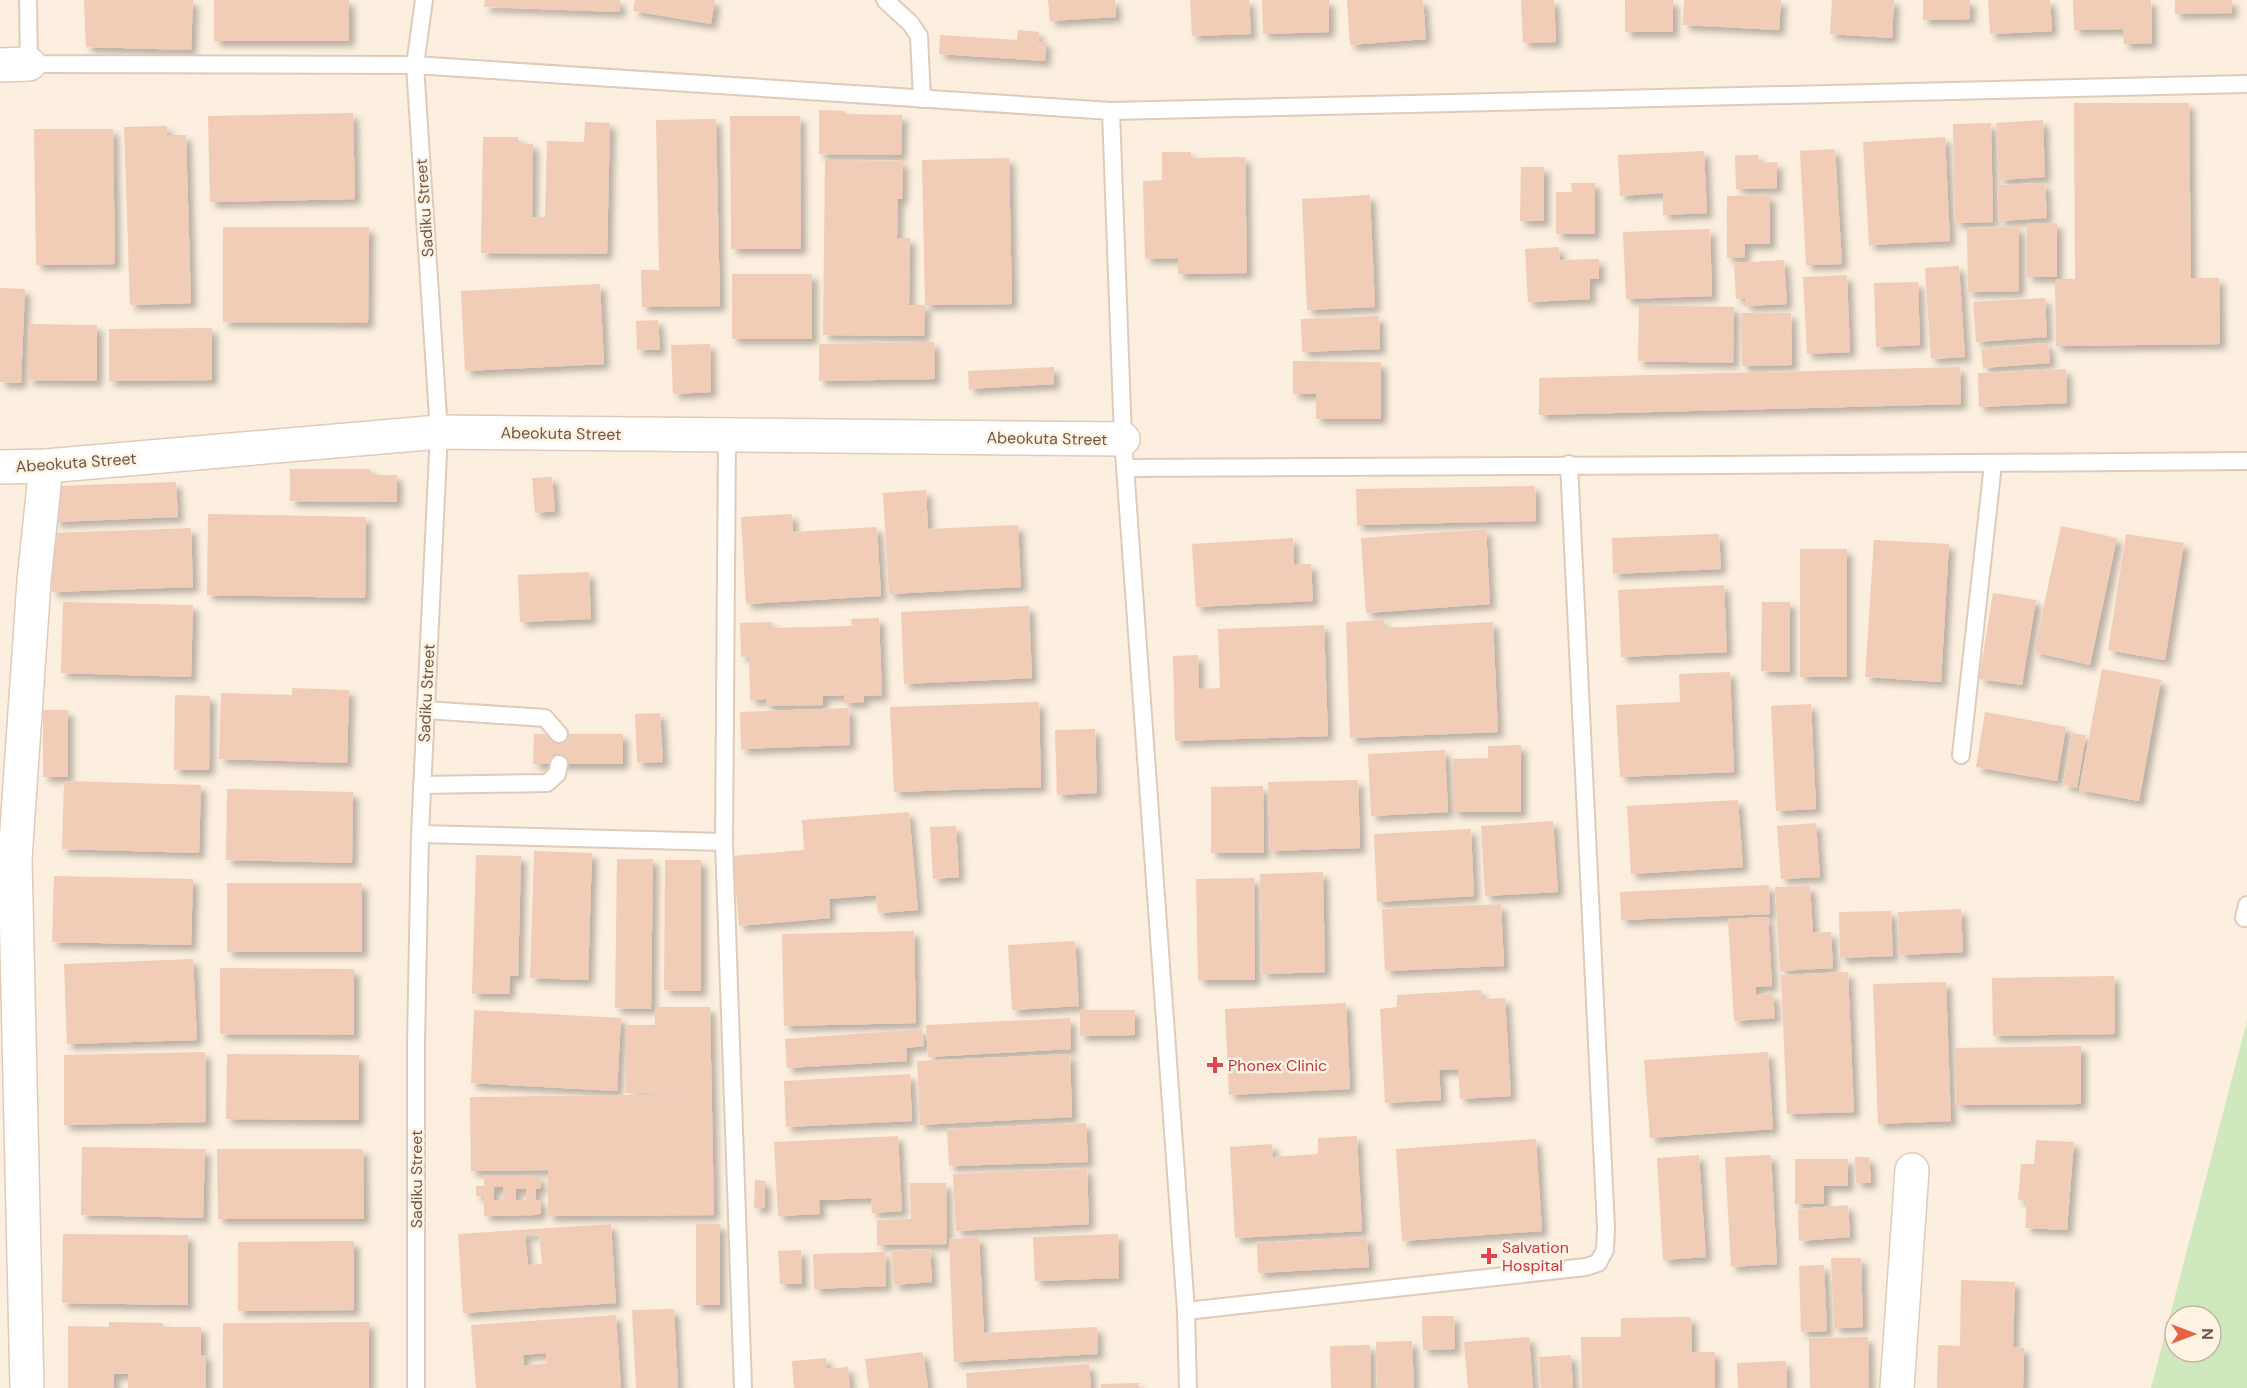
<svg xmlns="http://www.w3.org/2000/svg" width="2247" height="1388" font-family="'DM Sans',sans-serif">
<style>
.green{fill:#d0e8be;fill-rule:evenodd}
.building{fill:#f1ccb7;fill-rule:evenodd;filter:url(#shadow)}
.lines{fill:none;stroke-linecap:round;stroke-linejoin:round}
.service-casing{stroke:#dfcbbb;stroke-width:20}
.minor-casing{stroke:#dfcbbb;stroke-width:36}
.service{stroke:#fff;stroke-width:16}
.minor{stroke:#fff;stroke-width:33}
.health-dot{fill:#e0444e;stroke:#fff4e4;stroke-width:2}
.labels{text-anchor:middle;stroke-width:5;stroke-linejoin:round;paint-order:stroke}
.street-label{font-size:16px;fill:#715547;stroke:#fff4e4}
.health-label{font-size:16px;fill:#be3a42;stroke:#fff4e4;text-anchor:start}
</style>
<defs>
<filter id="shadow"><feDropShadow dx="5.5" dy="5.5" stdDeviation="3" flood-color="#0004"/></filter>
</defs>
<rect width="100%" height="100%" fill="#fcefdf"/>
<path class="green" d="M2247 1021V1388H2151ZM2175 1316H2211V1352H2175Z"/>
<g class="building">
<path d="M84 0H193L191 50 86 47Z"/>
<rect x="214" y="0" width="135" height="41"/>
<path d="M485 0H620V12L484 7Z"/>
<path d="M635 0H715L711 24 633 11Z"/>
<path d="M1048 0H1115L1116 17 1050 21Z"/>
<path d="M1190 0H1249L1251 34 1192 36Z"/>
<path d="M1262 0H1329V32L1263 34Z"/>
<path d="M1347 0H1423L1426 39 1350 45Z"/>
<path d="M1521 0H1554L1556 42 1523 43Z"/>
<rect x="1625" y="0" width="48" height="32"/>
<path d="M1684 0H1781L1779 30 1683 25Z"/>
<path d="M1832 0H1894L1892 38 1830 34Z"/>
<path d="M1923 0H1970V19L1923 20Z"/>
<path d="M1988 0H2050L2052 31 1990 34Z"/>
<path d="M2073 0H2151L2152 43 2124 44 2123 29 2074 30Z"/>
<path d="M2175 0H2232V13L2175 14Z"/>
<path d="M1018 30 1039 32 1038 41 1046 42 1045 61 939 54 940 35 1017 40Z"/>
<path d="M2074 103H2189L2191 278H2219L2220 344 2056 346 2055 279H2075Z"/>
<path d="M819 110 845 111V114L902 115 901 155 819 154Z"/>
<path d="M353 113 355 199 210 202 208 116Z"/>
<path d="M730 116H800L801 249H731Z"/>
<path d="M716 119 720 306 642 307 641 270H659L656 120Z"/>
<path d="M2043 120 2045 177 1999 180 1996 123Z"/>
<path d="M585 122 610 123 607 254 481 253 483 137H518V143L533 144 532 217H545L547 141 584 142Z"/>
<path d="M1991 123 1993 222 1955 223 1953 124Z"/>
<path d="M167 126V135H186L191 303 130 305 124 127Z"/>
<path d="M34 129H113L115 264 36 265Z"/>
<path d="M1945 137 1950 241 1869 245 1863 142Z"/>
<path d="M1835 149 1842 264 1806 265 1800 151Z"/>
<path d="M1704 151 1707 213 1663 215V193L1620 196 1618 155Z"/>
<path d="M1162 152H1191V158L1245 157 1247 273 1178 274V258L1145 259 1143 181 1162 180Z"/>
<path d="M1735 155H1758V163L1777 162V188L1736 189Z"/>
<path d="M1009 158 1012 304 925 305 922 160Z"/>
<path d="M825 160 903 161 902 199H898L897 238H910L909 305H925L924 336 823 335Z"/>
<path d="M1521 167H1544V221H1520Z"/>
<path d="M1571 183H1595V234H1556V192H1572Z"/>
<path d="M2045 183 2047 218 1999 221 1997 185Z"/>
<path d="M1370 195 1375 307 1307 310 1302 199Z"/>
<path d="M1770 195V244H1745V258H1727V196Z"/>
<rect x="2027" y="223" width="30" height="54"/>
<path d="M223 227H369L368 323 223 322Z"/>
<path d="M2019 227V291L1968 292 1967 228Z"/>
<path d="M1710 229 1712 296 1626 299 1623 232Z"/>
<path d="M1559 247 1560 260 1599 259V279H1590V299L1528 302 1525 249Z"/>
<path d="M1784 260 1787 304 1745 306V298L1736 299 1734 263Z"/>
<path d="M1959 266 1965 357 1931 359 1925 268Z"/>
<rect x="732" y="274" width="80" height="65"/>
<path d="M1847 275 1850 352 1807 354 1803 277Z"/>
<path d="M1918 282 1920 345 1876 347 1874 283Z"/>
<path d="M600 284 604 364 465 371 461 291Z"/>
<path d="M0 288 25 289 21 383 0 382Z"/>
<path d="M2045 298 2047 337 1976 342 1973 302Z"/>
<path d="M1639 305 1734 307 1733 363 1638 361Z"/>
<path d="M1741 313H1791L1792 365 1742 366Z"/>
<path d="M1379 316 1380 349 1302 352 1301 319Z"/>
<path d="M658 320 660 350H637L636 321Z"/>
<path d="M28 324 97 325V381L28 380Z"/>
<path d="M212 328V380L109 381V329Z"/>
<path d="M934 342 935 379 819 381V344Z"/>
<path d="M2048 343 2050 363 1983 368 1981 349Z"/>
<path d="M710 344 711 392 673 394 671 345Z"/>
<path d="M1293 361 1381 362V419H1316V394H1293Z"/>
<path d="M1054 367V384L969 389 968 371Z"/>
<path d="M1960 367 1961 404 1539 415V378Z"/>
<path d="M2066 369 2067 403 1979 407 1978 373Z"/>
<path d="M290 469H371V475H397V502L290 501Z"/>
<path d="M552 477 555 511 535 513 532 478Z"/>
<path d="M176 482 178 517 55 522 54 486Z"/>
<path d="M1535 486 1536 521 1357 525 1356 489Z"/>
<path d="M926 490 928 529 1018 525 1021 587 889 594 883 493Z"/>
<path d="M208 514 366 517 365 598 207 595Z"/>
<path d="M792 514 793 532 877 527 881 596 746 604 741 517Z"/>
<path d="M2061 526 2117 538 2090 665 2034 652Z"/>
<path d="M191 528 193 587 52 592 50 533Z"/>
<path d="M1486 529 1490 604 1366 613 1361 538Z"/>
<path d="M1719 534 1721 569 1613 574 1612 538Z"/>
<path d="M2126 534 2184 543 2165 660 2108 650Z"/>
<path d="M1293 538 1294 565 1311 564 1313 601 1196 607 1192 544Z"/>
<path d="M1874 540 1949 544 1941 682 1865 677Z"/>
<rect x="1800" y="549" width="47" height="128"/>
<path d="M589 572 591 619 520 622 518 575Z"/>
<path d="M1724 585 1727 652 1621 657 1618 590Z"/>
<path d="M1993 593 2036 600 2022 685 1979 679Z"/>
<path d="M63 602 193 605 191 677 61 673Z"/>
<path d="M1762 602H1790V672L1761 671Z"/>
<path d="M1029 606 1032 678 904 684 901 612Z"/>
<path d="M879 618 882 695 864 696V702L844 703V695L823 696V705L766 706V699L750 700 749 656 741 657 740 623 772 622V628L852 626 851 619Z"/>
<path d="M1384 620 1385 628 1493 622 1498 732 1350 738 1346 622Z"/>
<path d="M1324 625 1328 736 1175 741 1173 656 1198 655 1199 689 1220 688 1218 629Z"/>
<path d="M2102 669 2161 680 2139 801 2079 790Z"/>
<path d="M1730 672 1734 772 1620 777 1616 705 1680 702 1679 674Z"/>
<path d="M292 688 349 690 347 763 219 759 221 693 292 695Z"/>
<path d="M175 695 210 696 209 770H174Z"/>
<path d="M1039 702 1041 787 894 792 890 707Z"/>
<path d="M1811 704 1816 809 1776 811 1771 706Z"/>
<path d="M849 708 850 745 741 749 740 712Z"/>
<rect x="43" y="710" width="25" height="67"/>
<path d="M1985 712 2066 727 2057 781 1976 767Z"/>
<path d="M660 713 663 762 637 763 635 714Z"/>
<path d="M1095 729 1097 793 1057 795 1055 730Z"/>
<path d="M2072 733 2086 735 2077 788 2063 785Z"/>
<path d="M534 734H623V764H533Z"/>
<path d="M1521 745V812H1453V759L1488 758V746Z"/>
<path d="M1445 750 1448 812 1371 816 1368 754Z"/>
<path d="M1358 780 1360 848 1270 851 1268 782Z"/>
<path d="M64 781 201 785 199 853 62 849Z"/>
<path d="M1263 786 1264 853H1211V787Z"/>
<path d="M227 789 353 792 352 863 226 860Z"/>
<path d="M1738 800 1743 867 1631 874 1627 806Z"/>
<path d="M909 812 918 910 878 913 876 895 829 899 830 918 739 926 733 856 804 850 802 820Z"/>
<path d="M1553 821 1558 892 1485 896 1481 826Z"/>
<path d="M1816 823 1820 877 1781 879 1777 826Z"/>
<path d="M956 826 959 877 933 879 930 827Z"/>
<path d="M1471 829 1474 896 1377 902 1374 834Z"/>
<path d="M534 851 592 853 588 980 530 978Z"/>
<path d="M476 855 521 856 518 976H510L509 994H472Z"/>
<path d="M617 859H653L651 1009 615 1008Z"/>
<path d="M665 860H701V991L664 990Z"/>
<path d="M1323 872 1325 972 1262 974 1260 874Z"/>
<path d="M54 876 193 879 191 945 52 942Z"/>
<path d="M1254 878 1255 980H1198L1196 879Z"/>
<rect x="227" y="883" width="135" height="69"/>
<path d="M1769 885 1770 914 1621 920 1620 892Z"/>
<path d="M1810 886 1813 933 1831 932 1833 968 1780 971 1775 887Z"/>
<path d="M1501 904 1504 966 1385 971 1382 909Z"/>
<path d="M1961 909 1963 952 1900 955 1898 912Z"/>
<path d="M1891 911 1893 956 1840 958 1839 912Z"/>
<path d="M1768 917 1772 986 1756 987V995L1773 994 1775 1018 1734 1021 1728 919Z"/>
<path d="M914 931 916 1023 784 1026 782 934Z"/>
<path d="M1075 941 1079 1006 1012 1010 1008 945Z"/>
<path d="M193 959 197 1040 67 1044 64 964Z"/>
<path d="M220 968 354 969V1035L220 1034Z"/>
<path d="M1848 972 1854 1112 1787 1114 1781 975Z"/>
<path d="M2114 976 2115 1034 1993 1036 1992 978Z"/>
<path d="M1946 982 1951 1121 1878 1124 1873 984Z"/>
<path d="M1481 990 1482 999 1505 998 1511 1096 1460 1099 1458 1069 1439 1070 1441 1100 1385 1103 1380 1009 1397 1007V995Z"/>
<path d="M1346 1003 1350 1089 1229 1095 1225 1009Z"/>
<path d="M655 1007H710L714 1215 548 1216V1170L471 1171 470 1097 696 1094 626 1093V1025H655Z"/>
<path d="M474 1010 621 1018 617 1091 471 1083Z"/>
<path d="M1080 1010H1135V1035L1080 1036Z"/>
<path d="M1070 1018 1071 1049 928 1057 926 1025Z"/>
<path d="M922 1029 924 1046 906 1048 907 1061 787 1068 785 1039Z"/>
<path d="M2081 1046V1104L1956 1105 1955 1048Z"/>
<path d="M205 1052 206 1122 64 1125V1055Z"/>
<path d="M1768 1052 1773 1129 1650 1138 1644 1060Z"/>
<path d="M227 1054 359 1055V1120L226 1119Z"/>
<path d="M1070 1054 1072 1117 920 1125 917 1061Z"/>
<path d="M910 1074 912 1121 786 1127 784 1081Z"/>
<path d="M1086 1123 1088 1162 949 1166 947 1129Z"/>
<path d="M898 1136 902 1211 872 1213 871 1198 819 1200 820 1214 778 1216 774 1142Z"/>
<path d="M1357 1136 1362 1231 1235 1238 1230 1147 1272 1144 1273 1157 1318 1154V1138Z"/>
<path d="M1536 1139 1542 1231 1402 1241 1396 1149Z"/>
<path d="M2036 1140 2074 1142 2067 1230 2025 1228 2027 1201 2018 1200 2021 1164H2034Z"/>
<path d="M82 1147 205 1149 203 1218 81 1215Z"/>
<path d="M217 1149H363L364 1219H218Z"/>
<path d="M1699 1155 1706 1257 1663 1260 1657 1158Z"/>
<path d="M1771 1155 1777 1264 1731 1267 1725 1157Z"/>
<path d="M1855 1157H1869L1871 1183H1856Z"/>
<path d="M1795 1159H1848V1186H1824V1204H1795Z"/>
<path d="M1087 1168 1089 1224 956 1231 953 1174Z"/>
<path d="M484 1175H536V1177H540L541 1189H536V1200H541V1213L536 1215 484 1216V1196H476V1186H484ZM494 1187H503V1200H494ZM516 1189H526V1200H516Z"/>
<path d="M755 1180 765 1181V1208H754Z"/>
<path d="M910 1183H946L947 1244 877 1245V1220L911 1219Z"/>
<path d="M1848 1205 1850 1237 1799 1241 1798 1209Z"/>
<path d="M611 1224 616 1303 463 1313 458 1234ZM539 1234 542 1264 528 1265 525 1235Z"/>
<rect x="696" y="1224" width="24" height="81"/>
<path d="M63 1234 188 1235V1305L62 1303Z"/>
<path d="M1118 1234 1119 1278 1035 1281 1033 1237Z"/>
<path d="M979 1237 984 1333 1097 1327 1098 1354 954 1362 949 1239Z"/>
<path d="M1367 1237 1369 1267 1258 1273 1257 1243Z"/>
<path d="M354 1241V1310L238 1311V1242Z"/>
<path d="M930 1249 932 1282 894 1285 892 1251Z"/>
<path d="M801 1250 802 1284H780L778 1251Z"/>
<path d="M885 1252 886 1286 814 1289 813 1254Z"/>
<path d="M1831 1258H1861L1863 1327 1834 1328Z"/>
<path d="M1824 1265 1827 1331 1801 1332 1799 1266Z"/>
<path d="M1961 1280 2015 1282 2013 1347 2024 1348 2023 1388H1937L1938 1345 1960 1346Z"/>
<path d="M674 1309 678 1388H636L632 1310Z"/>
<path d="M616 1315 621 1388H476L471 1325ZM546 1353 547 1363 524 1366 523 1355Z"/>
<path d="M1422 1316H1454L1455 1349 1423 1350Z"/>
<path d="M1691 1317 1692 1352H1715V1388H1582L1581 1337H1621V1318Z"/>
<path d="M109 1322 163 1323V1327H201V1355H206V1388H128V1374H114V1388H68V1326L109 1327Z"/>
<path d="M369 1322V1388H223V1323Z"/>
<path d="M1529 1337 1533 1388H1468L1464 1342Z"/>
<path d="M1868 1337 1869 1388H1810L1809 1338Z"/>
<path d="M1412 1341 1414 1388H1377L1376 1342Z"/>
<path d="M1370 1345 1371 1388H1331L1330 1346Z"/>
<path d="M923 1352 928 1388H869L865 1359Z"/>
<path d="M1571 1355 1573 1388H1541L1539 1357Z"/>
<path d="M826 1358 827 1369 848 1367 850 1388H794L792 1361Z"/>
<path d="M1786 1361 1787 1388H1738L1737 1363Z"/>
<path d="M1089 1364 1091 1388H967L966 1373Z"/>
<path d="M1139 1383V1388H1101V1384Z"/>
</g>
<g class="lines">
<g class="service-casing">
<g id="service">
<path d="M28 0 29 64 415 65 1111 111 2247 84"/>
<path d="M885 0 911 24 919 36 922 99"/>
<path d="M1111 111 1123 439 1186 1311 1188 1388"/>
<path d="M727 435 724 842 743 1388"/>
<path d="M1126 468C1500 465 1873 466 2247 461"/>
<path d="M426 710 545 718 559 734"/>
<path d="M1961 755 1993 464"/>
<path d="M422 785 547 783 557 774 559 764"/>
<path d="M420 834 724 842"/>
<path d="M2244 918 2247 905"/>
<path d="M1186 1311 1586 1267 1598 1263 1605 1250 1606 1228 1569 464"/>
<path d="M416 1388V1044L420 834 439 432 415 65 424 0"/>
</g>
</g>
<g class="minor-casing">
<g id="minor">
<path d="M0 65 29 64"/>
<path d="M0 467 46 466 439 432 1123 439"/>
<path d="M27 1388 15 859 34 581 46 466"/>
<path d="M1897 1388 1912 1170"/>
</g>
</g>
<use href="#service" class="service"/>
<use href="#minor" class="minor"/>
</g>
<g class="health-dot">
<path d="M1212 1056h6v6h6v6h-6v6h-6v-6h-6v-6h6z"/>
<path d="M1486 1247h6v6h6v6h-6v6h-6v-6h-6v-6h6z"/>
</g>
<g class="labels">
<g class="street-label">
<text transform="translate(424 208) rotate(-94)" y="6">Sadiku Street</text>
<text transform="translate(561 433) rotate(1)" y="6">Abeokuta Street</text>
<text transform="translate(1047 438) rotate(1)" y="6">Abeokuta Street</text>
<text transform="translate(76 462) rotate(-4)" y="6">Abeokuta Street</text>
<text transform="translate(426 693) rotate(-87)" y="6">Sadiku Street</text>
<text transform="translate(416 1179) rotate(-90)" y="6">Sadiku Street</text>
</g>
<g class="health-label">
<text x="1228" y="1071">Phonex Clinic</text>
<text x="1502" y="1253">Salvation<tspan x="1502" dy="18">Hospital</tspan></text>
</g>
</g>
<g transform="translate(2193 1334) rotate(90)"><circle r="28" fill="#fff4e4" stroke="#c6b4a5" stroke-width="1.5"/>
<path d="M0-4.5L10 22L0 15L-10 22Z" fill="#e56344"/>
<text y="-9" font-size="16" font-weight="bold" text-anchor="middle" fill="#715547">N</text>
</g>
</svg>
